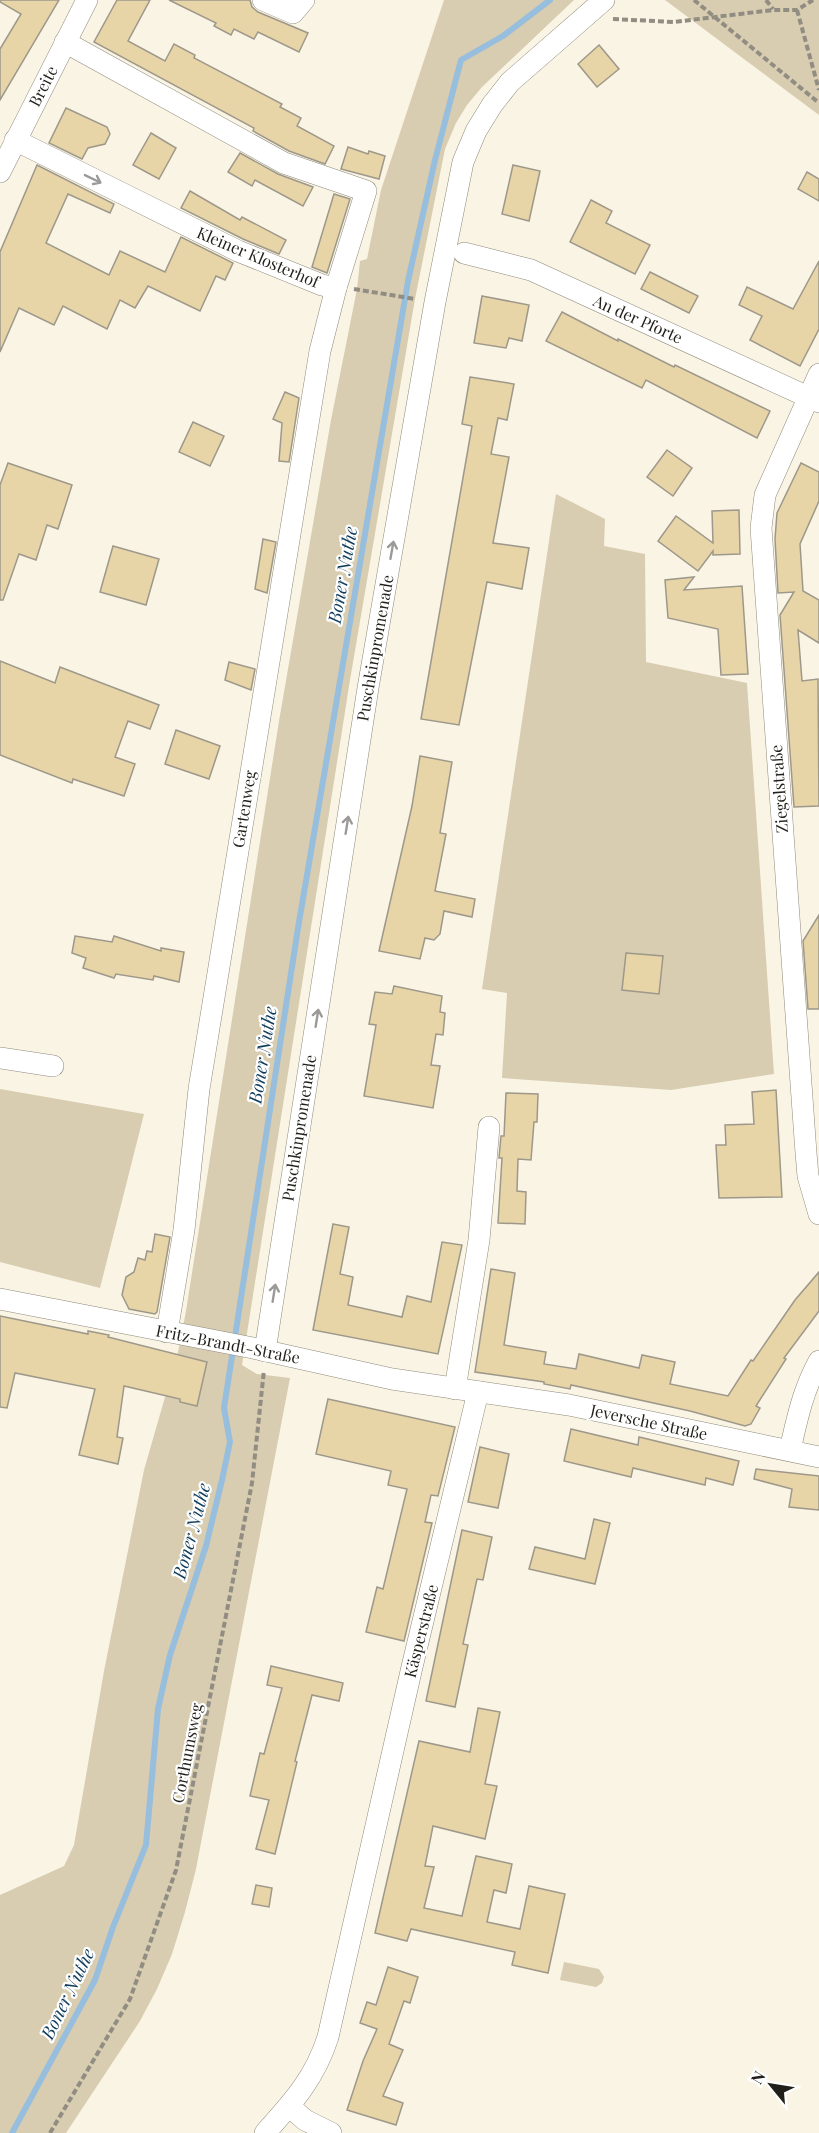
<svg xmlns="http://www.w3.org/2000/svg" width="819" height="2133" font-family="'Playfair Display',serif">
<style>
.green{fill:#d8cdb0}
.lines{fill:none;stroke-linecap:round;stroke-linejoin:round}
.stream{stroke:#98bede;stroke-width:6}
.building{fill:#e7d5a8;stroke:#9e988a;stroke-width:1.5}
.minor-casing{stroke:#8f8a7c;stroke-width:22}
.path{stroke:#918d82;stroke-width:4;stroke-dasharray:6 3;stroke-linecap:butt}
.minor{stroke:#fff;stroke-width:21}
.oneway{stroke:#9b9a98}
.labels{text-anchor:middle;stroke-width:4.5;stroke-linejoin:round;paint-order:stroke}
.street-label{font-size:16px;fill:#211f19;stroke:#fff}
.water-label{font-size:18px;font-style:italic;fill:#103c5c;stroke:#fff}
</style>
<rect width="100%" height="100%" fill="#faf4e5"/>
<g class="green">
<path d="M444 0H574L482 87 467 105 456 123 445 149 415 299 350 680 242 1365 257 1374 290 1378 196 1869 185 1912 172 1954 157 1989 140 2021 66 2133H0V1895L64 1866 74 1845 104 1671 144 1470 178 1352 186 1311 279 721 331 420 357 289 360 261 367 259 381 190Z"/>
<path d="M665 0H819V115Z"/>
<path d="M556 494 605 519 604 546 645 554 646 662 747 683 774 1074 671 1090 502 1078 507 993 482 989Z"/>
<path d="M0 1089 144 1114 100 1288 0 1262Z"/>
<path d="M564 1962 599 1969 604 1977 602 1983 596 1987 560 1980Z"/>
</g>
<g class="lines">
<path class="stream" d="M12 2133 95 1980 113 1927 146 1845 158 1709 170 1655 206 1546 222 1480 230 1442 224 1408 298 928 408 281 435 160 461 60 503 36 550 0"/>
</g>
<g class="building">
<path d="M0 0H59L0 100V49L21 14 0 2Z"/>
<path d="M117 0H150L128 41 165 61 174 44 195 55 194 58 282 104 280 107 301 118 297 126 334 146 325 164 289 151 253 131 254 128 94 42Z"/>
<path d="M169 0H250L252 7 258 12 308 33 299 52 258 32 254 39 234 29 231 35 214 26 216 23Z"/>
<path d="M599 45 619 69 597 87 578 64Z"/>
<path d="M66 108 107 127 110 134 105 144 88 148 82 159 49 143Z"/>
<path d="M151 133 176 148 159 179 133 165Z"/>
<path d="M348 147 368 154 369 151 385 156 379 179 341 169Z"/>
<path d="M240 153 278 174 313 187 303 206 255 180 252 186 228 172Z"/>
<path d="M37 165 114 204 110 213 68 194 46 243 109 275 120 251 165 272 181 237 233 263 225 280 216 276 200 311 148 286 135 308 120 300 107 329 63 306 54 325 19 308 0 352V252Z"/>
<path d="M513 165 540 171 529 221 502 214Z"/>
<path d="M807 172 819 179V201L798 189Z"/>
<path d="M190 191 240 220 242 217 286 240 279 254 243 239 181 208Z"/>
<path d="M334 194 350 199 327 273 312 267Z"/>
<path d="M591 200 612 211 606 223 650 245 635 274 570 242Z"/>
<path d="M819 261V329L800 366 750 340 762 316 739 305 747 287 793 309Z"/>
<path d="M650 272 698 296 689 313 641 289Z"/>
<path d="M482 296 529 305 522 341 509 338 506 348 474 343Z"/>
<path d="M562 312 618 341V339L674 367 675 365 770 411 757 438 646 380 642 388 546 341Z"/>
<path d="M470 377 514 384 507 420 498 418 491 454 509 457 493 543 529 548 522 589 487 582 459 725 421 719 472 426 462 424Z"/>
<path d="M285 392 299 398 289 462 279 461 282 423 273 419Z"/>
<path d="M193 422 224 436 210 466 179 452Z"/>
<path d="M667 450 692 468 673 496 647 477Z"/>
<path d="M8 463 72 485 58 529 47 525 36 560 19 554 3 600H0V485Z"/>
<path d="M801 463 819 472V501L800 544 803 591 819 600V643L798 630 802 681 818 679 819 806 794 807 780 615 794 592 778 593 775 539 777 513Z"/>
<path d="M739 510 740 554 713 555V551L698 571 658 541 676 516 713 543 712 511Z"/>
<path d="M263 539 276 542 267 593 255 589Z"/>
<path d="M113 546 159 559 146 605 100 592Z"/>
<path d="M694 577 684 590 742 586 748 674 721 675 718 629 668 618 665 580Z"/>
<path d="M0 661 55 683 60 667 159 705 150 729 128 721 115 757 135 764 124 796 73 779 72 783 0 755Z"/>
<path d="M229 662 255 669 251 690 225 680Z"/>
<path d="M176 730 220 746 209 779 165 764Z"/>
<path d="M420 756 452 762 440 833 446 834 435 891 475 899 472 917 444 911 440 934 434 940 425 938 420 959 379 951 412 806Z"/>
<path d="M819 915V1009H808L803 941Z"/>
<path d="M75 936 112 942 114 936 161 951V948L184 952 179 982 154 976 153 980 116 974 114 978 83 968 86 958 72 953Z"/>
<path d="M626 953 663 956 659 994 622 990Z"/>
<path d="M394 986 442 996 440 1012 445 1013 443 1035 436 1034 431 1065 440 1066 433 1108 364 1096 376 1025 369 1024 375 992 392 994Z"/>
<path d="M776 1090 782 1197 719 1198 716 1145H726L725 1125 754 1124 752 1092Z"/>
<path d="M506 1093 538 1094 537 1122H534L531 1160 518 1159 517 1191 526 1192 525 1224 498 1223 502 1158H499L501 1136H504Z"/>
<path d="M333 1224 349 1227 340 1274 353 1277 348 1305 402 1317 407 1296 431 1302 442 1242 462 1245 438 1354 313 1330Z"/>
<path d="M155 1234 170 1237 157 1312 155 1314 129 1309 122 1295 126 1277 134 1272 138 1258 145 1260 147 1251 152 1252Z"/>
<path d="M491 1269 515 1273 504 1345 546 1352 544 1364 576 1369 579 1354 639 1368 642 1355 675 1362 670 1384 728 1396 751 1360 753 1361 795 1300 819 1272V1311L784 1358 786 1359 756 1406 760 1408 751 1424 745 1426 690 1411 571 1385 570 1389 544 1384V1382L475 1372Z"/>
<path d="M0 1316 88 1334V1331L109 1335 108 1337 207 1362 197 1406 180 1402V1399L124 1386 117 1437 123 1438 118 1464 79 1455 95 1389 15 1373 7 1408 0 1407Z"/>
<path d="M328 1399 455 1427 438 1496 431 1495 425 1522 432 1523 404 1641 366 1632 377 1587 383 1589 407 1489 388 1485 391 1471 316 1454Z"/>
<path d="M571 1429 638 1445 639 1437 739 1461 733 1485 706 1478 705 1485 633 1468 631 1477 564 1461Z"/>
<path d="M480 1447 509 1454 498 1508 468 1502Z"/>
<path d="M756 1469 819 1476V1510L789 1507 792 1489 754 1479Z"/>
<path d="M594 1519 610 1523 595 1584 529 1569 535 1547 585 1559Z"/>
<path d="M462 1530 492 1537 483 1580 477 1579 463 1644 468 1645 455 1707 426 1701Z"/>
<path d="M271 1666 343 1683 339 1701 312 1695 295 1761 297 1762 275 1854 256 1849 269 1800 250 1796 260 1753 264 1754 282 1688 267 1685Z"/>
<path d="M478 1708 500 1712 485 1784 497 1786 485 1839 433 1826 425 1866 434 1867 424 1908 462 1916 476 1856 512 1864 506 1893 494 1890 487 1922 520 1929 529 1886 565 1894 548 1973 512 1965 515 1952 411 1929 407 1941 375 1933 419 1741 470 1752Z"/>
<path d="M256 1885 272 1888 269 1907 252 1904Z"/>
<path d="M388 1967 418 1977 410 2003 404 2001 389 2044 403 2050 383 2096 403 2103 396 2125 347 2110 363 2061 377 2029 360 2023 367 2002 376 2005Z"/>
</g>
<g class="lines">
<g class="minor-casing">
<g id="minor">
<path d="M263 0 293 13 304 0"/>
<path d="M65 42 284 163 366 191 336 288 320 351 199 1089 184 1230 167 1332"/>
<path d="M15 140 238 251 322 285 336 288"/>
<path d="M0 172 87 0"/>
<path d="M464 253 531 270 819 402"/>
<path d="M819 374 765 495 761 528 806 1153 808 1176 819 1214"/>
<path d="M0 1058 53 1066"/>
<path d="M0 1299 253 1348 392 1379 569 1405 819 1457"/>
<path d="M265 1351 368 688 435 302 463 162 476 131 492 105 510 82 604 0"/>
<path d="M455 1389 479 1240 489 1127"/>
<path d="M790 1450C797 1419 803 1390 819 1361"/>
<path d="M289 2106 305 2120 331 2133"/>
<path d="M265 2133C293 2102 315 2078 328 2037L412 1667 478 1392"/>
</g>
</g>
<g class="path">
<path d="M694 0 819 103"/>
<path d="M766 0 773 9"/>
<path d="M797 10 819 90"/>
<path d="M613 19 674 22 773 10H797L813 0"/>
<path d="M354 289 415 299"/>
<path d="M50 2133 130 1999 176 1870 252 1483 264 1370"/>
</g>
<use href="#minor" class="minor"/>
</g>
<defs><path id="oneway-shaft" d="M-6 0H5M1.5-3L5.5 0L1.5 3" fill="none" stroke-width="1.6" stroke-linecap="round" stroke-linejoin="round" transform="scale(1.5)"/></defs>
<g class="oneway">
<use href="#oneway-shaft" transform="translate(93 179) rotate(26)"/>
<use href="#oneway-shaft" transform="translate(392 550) rotate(-80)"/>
<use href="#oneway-shaft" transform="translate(347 825) rotate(-81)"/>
<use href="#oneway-shaft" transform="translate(317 1018) rotate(-81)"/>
<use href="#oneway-shaft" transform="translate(274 1293) rotate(-81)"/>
</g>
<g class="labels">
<g class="street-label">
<text transform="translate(43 86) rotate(-63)" y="6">Breite</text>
<text transform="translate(258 257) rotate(23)" y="6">Kleiner Klosterhof</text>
<text transform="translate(638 319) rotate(24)" y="6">An der Pforte</text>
<text transform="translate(375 648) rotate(-80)" y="6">Puschkinpromenade</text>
<text transform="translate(779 789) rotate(-94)" y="6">Ziegelstraße</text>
<text transform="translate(244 809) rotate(-81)" y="6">Gartenweg</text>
<text transform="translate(299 1128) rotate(-81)" y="6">Puschkinpromenade</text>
<text transform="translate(228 1344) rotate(11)" y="6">Fritz-Brandt-Straße</text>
<text transform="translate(649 1422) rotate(12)" y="6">Jeversche Straße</text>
<text transform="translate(421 1631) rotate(-76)" y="6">Käsperstraße</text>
<text transform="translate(187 1753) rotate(-79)" y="6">Corthumsweg</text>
</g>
<g class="water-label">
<text transform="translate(343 575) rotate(-80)" y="6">Boner Nuthe</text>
<text transform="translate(263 1055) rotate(-81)" y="6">Boner Nuthe</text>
<text transform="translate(192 1531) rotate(-75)" y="6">Boner Nuthe</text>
<text transform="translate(68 1994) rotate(-64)" y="6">Boner Nuthe</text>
</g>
</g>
<g transform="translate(771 2085) rotate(300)" stroke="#ffffff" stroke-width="4.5" paint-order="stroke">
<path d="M0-4.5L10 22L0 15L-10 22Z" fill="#211f19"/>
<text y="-9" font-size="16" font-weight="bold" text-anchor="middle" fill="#211f19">N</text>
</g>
</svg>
